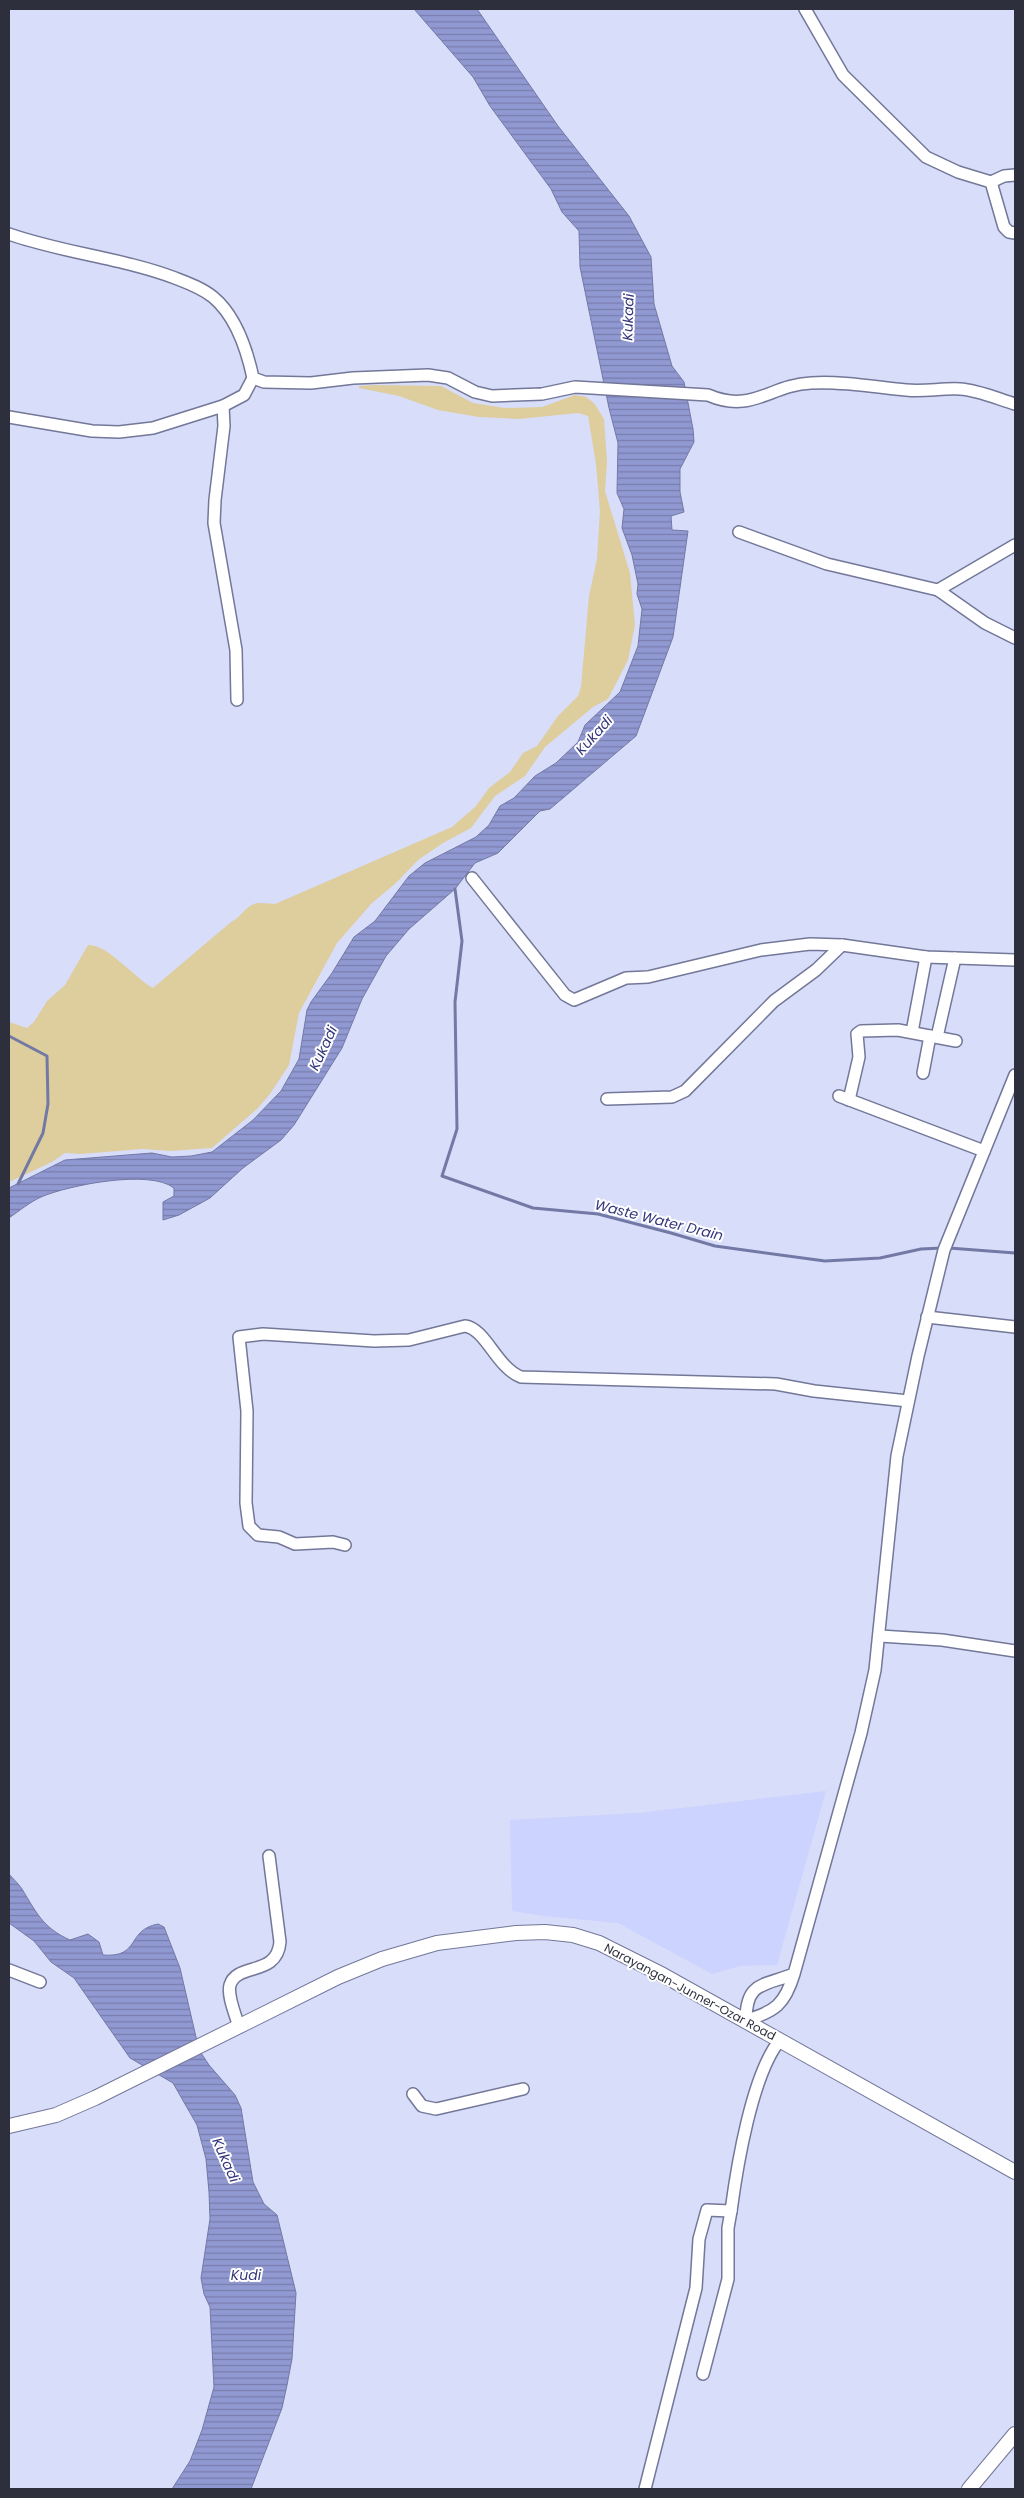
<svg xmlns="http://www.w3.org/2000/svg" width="1024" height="2498" font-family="Poppins,sans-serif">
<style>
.built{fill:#ccd3fe}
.green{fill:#decd9d}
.water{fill:url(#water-rules);stroke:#7379a5}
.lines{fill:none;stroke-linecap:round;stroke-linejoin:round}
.stream{stroke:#7379a5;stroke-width:3}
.minor-casing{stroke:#737798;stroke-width:14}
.major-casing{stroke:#737798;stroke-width:16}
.minor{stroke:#fff;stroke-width:11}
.major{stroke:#fff;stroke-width:14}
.labels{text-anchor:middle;stroke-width:4;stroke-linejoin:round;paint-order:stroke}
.street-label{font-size:12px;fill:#2d2f3d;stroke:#fff}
.water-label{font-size:14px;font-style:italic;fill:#34367b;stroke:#fff}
</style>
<defs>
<pattern id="water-rules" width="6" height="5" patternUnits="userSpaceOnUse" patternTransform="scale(1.25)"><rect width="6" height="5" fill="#9199d2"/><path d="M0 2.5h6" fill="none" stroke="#777dac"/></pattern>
</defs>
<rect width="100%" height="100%" fill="#d8ddfa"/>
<path class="built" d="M826 1791 777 1965 740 1966 712 1974 618 1923 544 1916 512 1911 510 1820 638 1813Z"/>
<path class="green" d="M374 385 441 386 473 403 505 408 542 407 575 395 586 397 594 403 604 419 607 462 605 491 630 573 635 625 628 660 608 699 593 707 545 747 525 776 495 796 471 828 443 843 418 860 396 883 372 903 337 943 299 1013 289 1065 270 1094 257 1109 212 1148 170 1151 142 1149 81 1154 65 1153 52 1162 9 1182V1022L27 1028 34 1022 47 1001 65 985 88 945C106 943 135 978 153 988L231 922C240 918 245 907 254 904 259 902 268 904 275 904L452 827 476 806 489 788 510 772 523 753 537 746 558 716 578 696 581 687 589 596 597 559 600 511 596 464 588 416 578 413 519 419 479 417 438 410 399 396 359 388V386Z"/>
<g class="water">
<path d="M414 9H477L558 126 629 216 651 257 654 304 672 366 684 382 693 429 694 442 680 469V492L684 512 671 516 672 530 688 531 673 637 636 736 550 809 540 811 498 853 475 863 455 889 409 929 386 956 362 999 342 1048 294 1125 281 1140 243 1168 210 1198 179 1215 163 1220V1202L174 1196V1188C150 1169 69 1185 41 1197 30 1202 19 1211 9 1218V1188L65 1160 152 1153 172 1157 191 1156 212 1152 253 1120 281 1091 299 1059 307 1010 311 1002 332 973 354 937 375 921 409 876 425 863 476 837 489 825 500 806 514 798 535 776 556 763 578 742 585 725 620 692 638 646 642 609 637 594 638 584 632 555 622 528 624 509 617 493 618 443 609 408 580 267 579 231 562 212 551 189 490 106 473 77Z"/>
<path d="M9 1874C13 1879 18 1883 22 1889 36 1912 43 1928 70 1940L88 1934 99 1942 103 1955C141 1958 126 1930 158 1924L164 1927 180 1968 199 2050 209 2065 235 2095 241 2108 253 2182 264 2204 277 2215 296 2293 292 2359 287 2385 282 2408 251 2489H172L190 2461 202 2430 214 2387 210 2307 204 2294 201 2278 210 2219 209 2192 206 2159 197 2125 173 2083 130 2058 74 1978 51 1962 34 1941 9 1923Z"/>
</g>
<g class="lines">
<g class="stream">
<path d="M455 889 462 941 455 1002 457 1129 442 1176 533 1208 598 1214 671 1233 715 1246 825 1261 880 1258 921 1249 942 1248"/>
<path d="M9 1036 47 1056 48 1104 43 1133 18 1184"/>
<path d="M949 1248 1015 1253"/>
</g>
<g class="minor-casing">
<g id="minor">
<path d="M805 9 843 75 926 157 958 172 991 182 1004 227 1009 232 1015 233"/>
<path d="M991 182 1004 176 1015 175"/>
<path d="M9 234C63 253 122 258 175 278 188 283 202 288 213 297 236 316 247 350 253 378L264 382 311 383 353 378 428 375 448 378 475 392 492 396 542 394 575 387 708 395C752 414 770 385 811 383 842 381 875 387 906 390 924 392 942 388 960 389 978 390 998 399 1015 404"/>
<path d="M223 406 224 426 215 500 214 523 236 650 237 700"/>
<path d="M9 417 92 431 119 432 153 428 223 406 244 395 253 378"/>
<path d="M739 532 827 564 938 590"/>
<path d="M1015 545 938 590 985 623 1015 638"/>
<path d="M472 878 565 995 574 1000 626 978 648 977 761 950 810 944 842 945 926 957 1015 960"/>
<path d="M912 1032 926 957"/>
<path d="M937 1037 955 958"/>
<path d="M923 1073 930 1036"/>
<path d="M839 1096 984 1151"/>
<path d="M607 1099 672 1097 685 1091 774 1001 816 970 842 945"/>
<path d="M849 1100 859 1057 857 1034 861 1031 898 1030 956 1041"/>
<path d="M927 1317 1015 1327"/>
<path d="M345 1545 333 1542 295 1544 279 1537 258 1535 249 1526 246 1503 247 1411 239 1337 263 1334 374 1341 409 1340 465 1326C486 1329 496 1367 521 1377L776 1384 814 1391 908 1401"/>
<path d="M880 1636 942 1640 1015 1651"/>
<path d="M9 1970 40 1982"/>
<path d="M794 1974C763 1986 746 1982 746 2020 775 2012 785 2004 794 1974L861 1733 875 1670 897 1456 918 1356 944 1250 1015 1075"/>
<path d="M239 2027C236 2016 227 1996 230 1985 237 1962 277 1977 280 1942L269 1856"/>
<path d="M413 2094 422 2106 436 2109 523 2089"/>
<path d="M703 2374 728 2279V2228L731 2211"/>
<path d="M645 2489 696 2288 699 2239 707 2210 731 2211C737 2166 752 2074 780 2040"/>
</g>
</g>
<g class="major-casing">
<g id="major">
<path d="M9 2126 56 2115 95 2098 338 1977 382 1959 437 1943 516 1933 545 1932 573 1935 599 1943 663 1975 1015 2172"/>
<path d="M969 2489 1015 2434"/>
</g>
</g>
<use href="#minor" class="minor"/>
<use href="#major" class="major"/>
</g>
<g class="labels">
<g class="street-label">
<text transform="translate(690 1992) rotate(28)" y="4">Narayangan-Junner-Ozar Road</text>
</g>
<g class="water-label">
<text transform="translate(628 317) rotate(-88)" y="5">Kukadi</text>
<text transform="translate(594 735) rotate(-48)" y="5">Kukadi</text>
<text transform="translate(323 1048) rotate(-65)" y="5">Kukadi</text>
<text transform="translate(659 1220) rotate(14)" y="5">Waste Water Drain</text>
<text transform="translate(226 2160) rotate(66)" y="5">Kukadi</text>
<text x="246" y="2280">Kudi</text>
</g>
</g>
<rect width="1024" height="2498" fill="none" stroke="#2d2f3d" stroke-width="20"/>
</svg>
